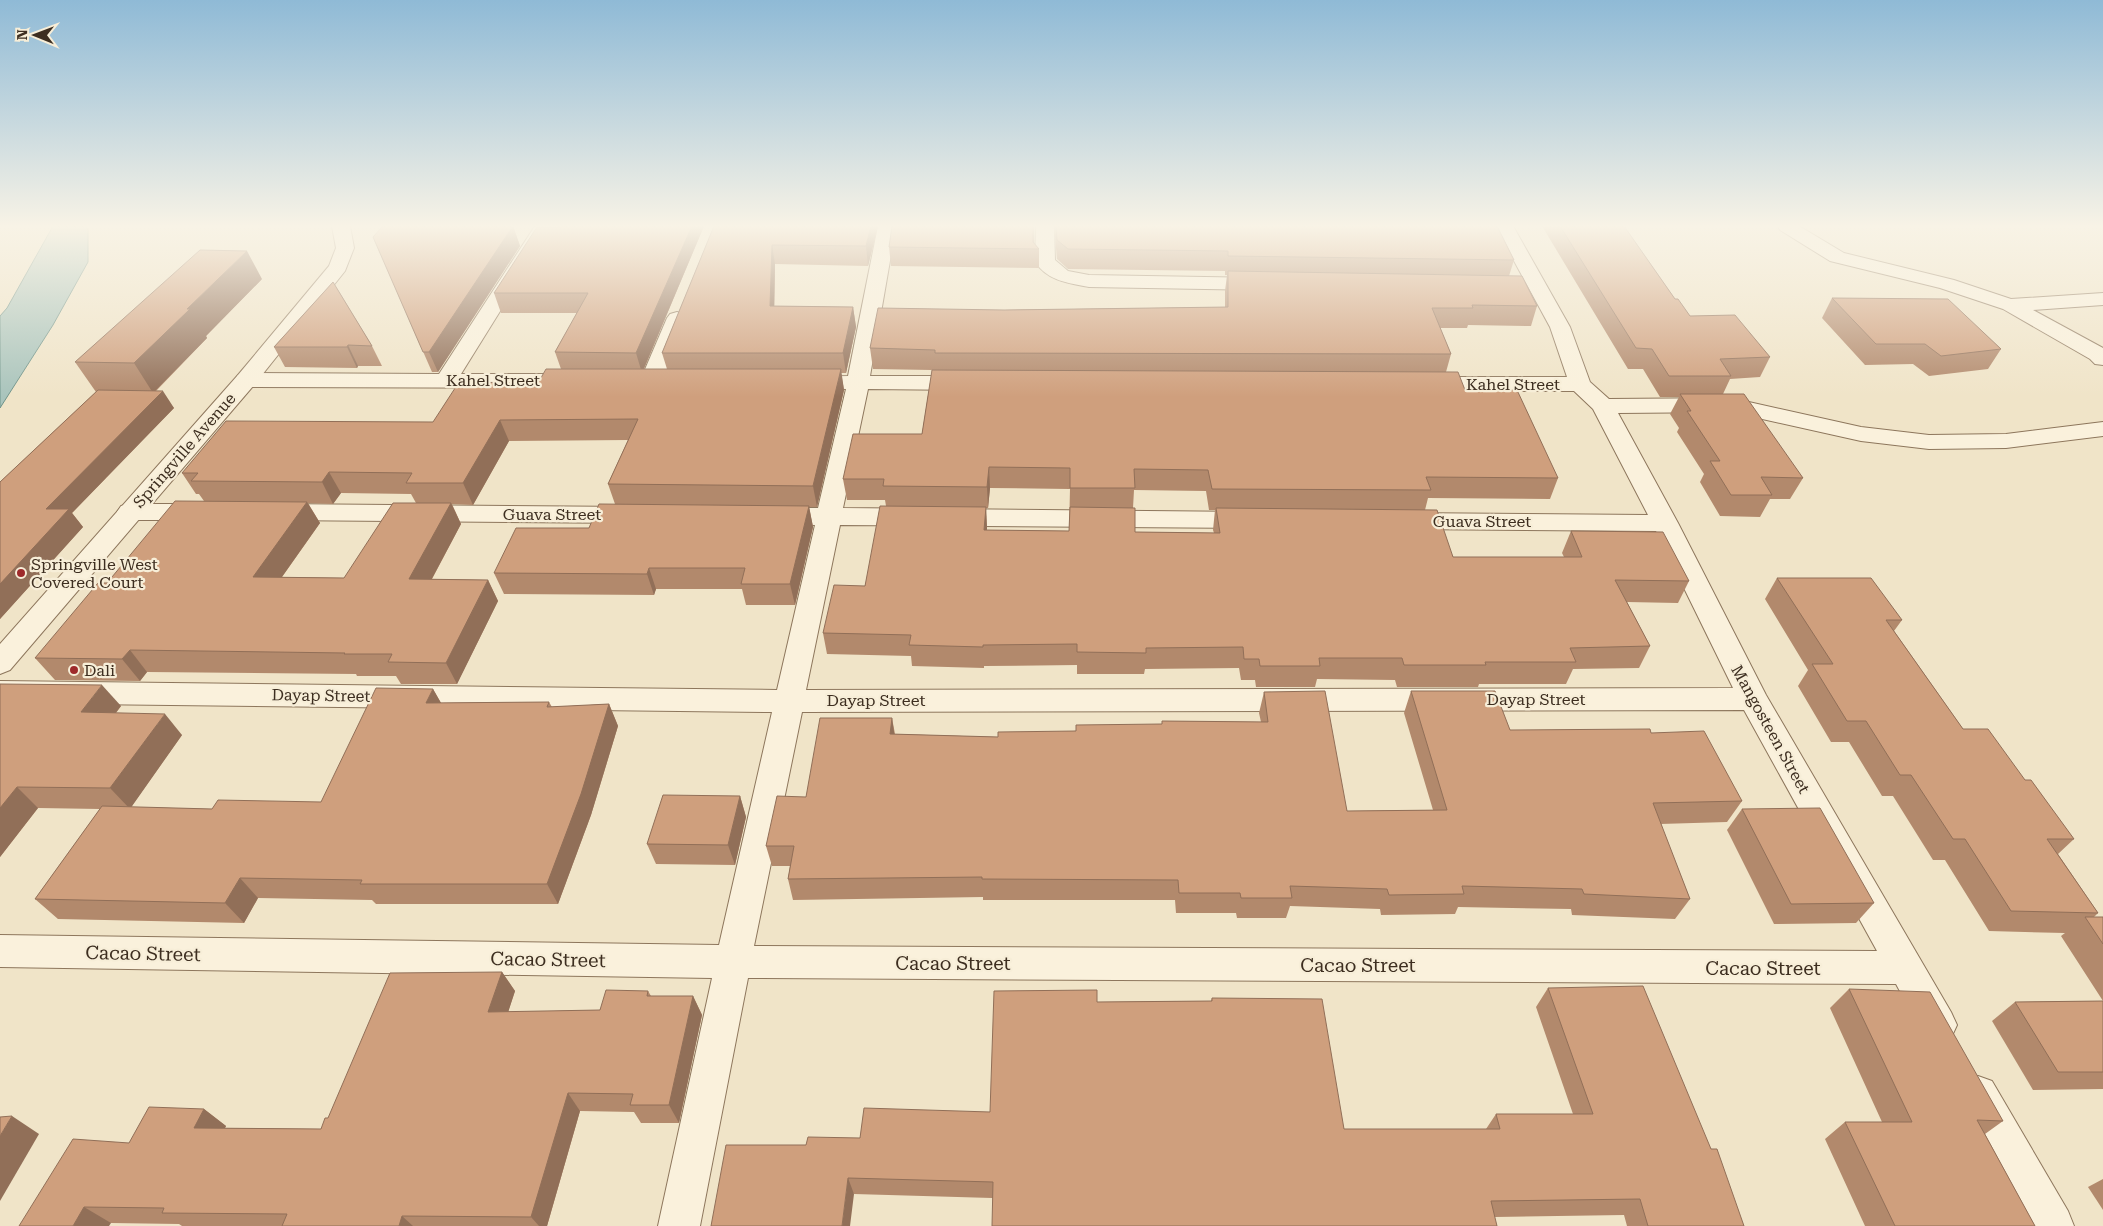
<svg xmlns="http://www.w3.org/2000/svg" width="2103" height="1226" font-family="'Roboto Serif',serif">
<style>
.water{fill:#a9c4bc;stroke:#6f938a}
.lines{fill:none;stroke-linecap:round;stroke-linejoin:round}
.minor-casing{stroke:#8d765c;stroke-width:2}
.tertiary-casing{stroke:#8d765c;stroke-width:2}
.minor{fill:#faf1dc;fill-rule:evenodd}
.tertiary{fill:#faf1dc;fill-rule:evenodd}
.wall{fill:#b2896c;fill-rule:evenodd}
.shaded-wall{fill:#916f58}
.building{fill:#cf9f7d;stroke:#916f58}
.poi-dot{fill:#9e2a2b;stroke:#f7eed8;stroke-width:2}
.labels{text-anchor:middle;stroke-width:4.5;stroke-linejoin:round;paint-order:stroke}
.street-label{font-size:16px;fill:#3d2e20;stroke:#f7eed8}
.poi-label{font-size:16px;fill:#3d2e20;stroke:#f7eed8;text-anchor:start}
.near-street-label{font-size:19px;fill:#3d2e20;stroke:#f7eed8}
</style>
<rect width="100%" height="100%" fill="#f0e4c8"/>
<path class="water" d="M53 226H86L88 230V262L53 325 0 408V316L7 308Z"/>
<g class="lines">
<g class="minor-casing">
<g id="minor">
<path d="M535 226H553L461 374H577L585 376 588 381 585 386 577 388 246 387 238 385 235 380 238 375 246 373 439 374Z"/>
<path d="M878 226H896L870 376H967L975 378 978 383 975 388 967 390 868 389 843 508 1251 512 1260 514 1264 520 1260 526 1251 528 840 525 806 690 1733 688 1656 531 1404 529 1395 527 1391 521 1395 515 1404 513 1648 515 1593 409 1574 391H1425L1417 389 1414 384 1417 379 1425 377H1567L1550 327 1495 226H1513L1570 327 1590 382 1609 399 1731 398 1861 427 1929 435 2006 434 2103 422V436L2006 448 1929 449 1861 441 1731 412 1618 413 1678 523 1766 695 1951 1012 1957 1025 1951 1038 1938 1043 1925 1038 1896 984 748 978 700 1226H658L712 978 0 967V935L719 945 772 712 0 703V681L777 690 815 525 774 524 765 522 761 516 765 510 774 508H818L846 389 797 387 794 382 797 377 848 376ZM1744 710 1877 951 754 946 802 712Z"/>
<path d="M1036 226H1054L1055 260 1068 271 1089 275 1263 278 1270 280 1273 284 1270 288 1263 290 1089 287C1068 283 1048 281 1035 262Z"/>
<path d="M1778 226H1799L1844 253 1954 280 2011 299 2103 293V305L2033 310 2103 348V365L2095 364 2090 359 2003 309 1940 288 1830 261 1780 230Z"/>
<path d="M677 312 684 314 687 318 662 381 659 386 651 388 643 386 640 381 667 318 670 314Z"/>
<path d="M130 504H203L212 506 216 512 212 518 203 520H130L121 518 117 512 121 506Z"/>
<path d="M276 504 631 507 640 509 644 515 640 521 631 523 276 520 267 518 263 512 267 506Z"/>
<path d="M1978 1076 1992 1081 2068 1211 2074 1226H2030L1959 1095 1964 1081Z"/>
</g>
</g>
<g class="tertiary-casing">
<path id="tertiary" d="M332 226H350L354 248 345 271 254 385 10 670 0 674V644L238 375 329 266 336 248Z"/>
</g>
<use href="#minor" class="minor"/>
<use href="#tertiary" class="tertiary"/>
</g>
<g class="wall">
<path d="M479 226H513L520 246 438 372H432L373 237Z"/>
<path d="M562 226H704L644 369H667L662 353 714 226H878L868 266 775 264 774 306 853 307 856 327 846 373H841L844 390 817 507H809L813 527 795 605H746L742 589H656L654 595 504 594 494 573 589 528 615 504 608 484 628 440 509 441 473 505 452 504 461 524 432 579 488 580 498 601 457 684H401L396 676H357L356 674 147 672 140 681 55 680 35 658 107 583 204 501 199 494H196L182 473 433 422 538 383 561 369 555 352 577 313H501L494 293ZM341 493 411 494 416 503 344 578 282 577 320 523 308 503 333 504Z"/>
<path d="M892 226H1038H1034V243L1039 249V268L891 266 889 247Z"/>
<path d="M1054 226H1497L1514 260 1509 276 1537 306 1531 326 1468 325 1467 328H1440L1451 354 1446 372 1558 478 1550 499 1428 498 1425 510 1453 557H1564L1562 553 1571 531 1689 581 1678 603 1627 602 1650 646 1639 668 1573 669 1566 684H1479L1478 687H1397L1395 680 1317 679 1315 687H1256L1255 680H1241L1239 668 1145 669 1144 674H1077V665L984 666V668L912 666 911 656 827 654 823 633 865 586 886 506 885 500H847L843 479 922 434 932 370 873 369 870 348 1004 310 1225 307V291L1227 275H1225V271L1068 269 1057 259ZM990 488 1070 489 1069 531 987 530 986 508H988ZM1134 490 1206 491 1209 510H1215L1213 530 1214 533 1135 532 1133 508Z"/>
<path d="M1542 226H1624L1675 299 1690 316 1770 357 1760 377 1730 379 1723 394 1803 478 1790 499H1770L1760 517 1720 516 1700 482 1704 474 1677 432 1679 428 1670 414 1679 397H1660L1643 369H1628Z"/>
<path d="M262 279 206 336 207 338 156 391 174 408 72 513 83 527 0 619V482L96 392 75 362Z"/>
<path d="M333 282 372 346 382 366H358L357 368 285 367 274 347Z"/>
<path d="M1832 298 2001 349 1988 369 1929 376 1913 364 1865 365 1822 318Z"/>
<path d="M1777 578 1902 620 1894 631 1963 729 2025 780 2074 839 2058 854 2098 913 2094 917H2103V1001L2061 936 2065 933 1989 931 1945 860H1933L1893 796H1882L1849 742H1831L1798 686 1808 670 1765 599Z"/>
<path d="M0 684 121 706 116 713 182 735 131 807 212 809 321 802 433 689 441 703 549 702 552 707 609 704 618 726 591 815 558 904H376L372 900 258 898 244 923 58 919 35 899 100 809 38 808 0 857Z"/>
<path d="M1411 691 1510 730 1651 733 1742 801 1727 822 1660 824 1690 899 1675 919 1572 915 1571 909 1458 907 1455 914 1381 915 1380 909 1290 906 1286 918H1237L1236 913H1176L1175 900H983V897L793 900 788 879 790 866H772L766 846 806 797 892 718 895 734 998 737 1162 724V721L1261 722 1259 713 1264 692 1347 811 1433 810 1404 713Z"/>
<path d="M740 796 746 817 735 865 656 864 647 844Z"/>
<path d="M1742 809 1874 903 1856 923 1774 924 1727 830Z"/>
<path d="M502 972 515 991 508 1012 600 1010 648 991 651 996H693L702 1015 679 1123H641L634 1112 580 1111 547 1226H182L179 1224 111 1223 19 1226 129 1143 204 1109 226 1126 225 1128 321 1129 328 1118Z"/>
<path d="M1548 988 1711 1149 1744 1226H1627L1624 1215 1495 1217 992 1198 854 1194 806 1145 860 1138 990 1112 1097 1002 1211 1001 1212 998 1344 1129H1486L1496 1114H1573L1536 1007Z"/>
<path d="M1849 989 2003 1121 1985 1134 2035 1226H1865L1825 1139 1845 1122H1882L1830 1008Z"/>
<path d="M2103 1001V1089L2033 1090 1992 1021 2015 1002Z"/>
<path d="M2103 1179V1210L2088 1187Z"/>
</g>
<g class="shaded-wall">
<path d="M513 226 520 246 438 372 429 352Z"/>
<path d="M692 226H704L642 373 636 353Z"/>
<path d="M871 226H878L868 266 866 246Z"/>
<path d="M772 245 775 264 774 326 770 306Z"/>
<path d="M247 251 262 279 206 336 207 338 153 393 134 363 187 309Z"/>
<path d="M853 307 856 327 846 373 843 353Z"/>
<path d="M348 345 358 366 357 368 347 347Z"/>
<path d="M841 369 844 390 817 507 813 486Z"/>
<path d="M163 391 174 408 72 513 83 527 0 619V584L46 509Z"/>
<path d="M500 420 509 441 473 505 463 483Z"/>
<path d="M989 467 990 488 988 508 987 487Z"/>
<path d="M329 472 341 493 333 504 322 482Z"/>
<path d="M307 502 320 523 267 598 253 577Z"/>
<path d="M451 503 461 524 420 601 409 579Z"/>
<path d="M809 506 813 527 795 605 790 584Z"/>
<path d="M986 507 987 528 985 551 984 530Z"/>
<path d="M649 568 656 589 654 595 647 574Z"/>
<path d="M488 580 498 601 457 684 446 663Z"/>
<path d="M130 650 147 672 140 681 122 659Z"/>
<path d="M102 685 121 706 100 733 81 712Z"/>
<path d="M433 689 445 710 426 703Z"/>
<path d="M609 704 618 726 591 815 558 904 547 884Z"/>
<path d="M165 714 182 735 130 809 110 788Z"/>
<path d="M892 718 895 739 890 734Z"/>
<path d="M17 787 38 808 0 857V808Z"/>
<path d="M740 796 746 817 735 865 728 845Z"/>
<path d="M240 878 258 898 244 923 225 903Z"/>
<path d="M502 972 515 991 502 1031 488 1012Z"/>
<path d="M693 996 702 1015 679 1123 669 1105Z"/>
<path d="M568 1093 580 1111 547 1226H539L531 1217Z"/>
<path d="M204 1109 226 1126 216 1145 194 1128Z"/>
<path d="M12 1116 39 1134 0 1201V1136Z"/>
<path d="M848 1178 854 1194 850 1226H842Z"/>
<path d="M84 1207 111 1223 109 1226H73Z"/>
<path d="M402 1216 413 1226H399Z"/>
</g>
<g class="building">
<path d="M383 226H513L429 352H423L373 237Z"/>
<path d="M562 226H692L636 353 555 352 588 293H494L537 227H561Z"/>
<path d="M714 226H871L866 246 772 245 770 306 853 307 843 353H662Z"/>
<path d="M892 226H1033V242L1039 249 889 247Z"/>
<path d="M1056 226H1497L1514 260 1228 256V251L1068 249 1057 240Z"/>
<path d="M1560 226H1624L1675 299H1678L1690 316 1735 315 1770 357 1720 359 1731 376H1669L1652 349 1636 348Z"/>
<path d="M200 250 247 251 187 309H190L134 363 75 362Z"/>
<path d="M1228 271 1522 276 1537 306 1472 305 1473 308H1432L1451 354 935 353V350L870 348 878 308 1004 310 1228 307Z"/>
<path d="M333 282 372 346 348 345 347 347H274Z"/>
<path d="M1832 298 1948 299 2001 349 1941 356 1925 344H1876Z"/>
<path d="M546 369H841L813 486 608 484 638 419 500 420 463 483H406L412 473 329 472 322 482 191 481 198 473H182L226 421 433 422 459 382 538 383Z"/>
<path d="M932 370 1458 372 1465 390H1517L1558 478 1426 477 1431 490 1212 489 1208 470 1134 469 1135 488H1070V468L989 467 987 487 883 486 884 479H843L853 434H922Z"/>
<path d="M98 390 163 391 46 509H69L0 584V482Z"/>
<path d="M1680 394H1744L1803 478 1761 477 1772 495H1731L1710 461H1720L1687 411H1691Z"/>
<path d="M175 501 307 502 253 577 344 578 393 503H451L409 579 488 580 446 663 388 662 392 654H344L345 653 130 650 122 659 35 658 98 583H107Z"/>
<path d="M599 504 809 506 790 584H741L745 568H649L647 574 494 573 516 528H589Z"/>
<path d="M880 506 986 507 984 530 1069 531 1070 507 1135 508V532L1220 533 1216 508 1437 510 1453 557H1582L1571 531 1663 532 1689 581 1615 580 1650 646 1570 648 1576 662H1485L1486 665H1404L1402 658H1319L1320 666H1260L1259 659H1244L1243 647 1146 648V653L1077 652V644L983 645V647L909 645 911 635 823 633 834 585 865 586Z"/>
<path d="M1777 578H1871L1902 620H1886L1963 729H1988L2025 780H2031L2074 839H2047L2098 913 2011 911 1965 839H1953L1911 775H1900L1866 721H1847L1812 664H1833Z"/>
<path d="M0 684 102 685 81 712 165 714 110 788 17 787 0 808Z"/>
<path d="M376 688 433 689 426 703 549 702 547 707 609 704 581 794 547 884H360L362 880 240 878 225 903 35 899 102 806 212 809 218 800 321 802Z"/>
<path d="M1325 691 1347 811 1447 810 1411 691H1495L1510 730 1650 729 1651 733 1704 731 1742 801 1653 803 1690 899 1584 894 1582 889 1462 886 1464 894 1389 895 1387 889 1290 886 1292 898H1241L1240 893H1179L1178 880 982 879V877L788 879 794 846H766L777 796 806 797 820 718H892L890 734 998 737V732L1076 731V725L1162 724V721L1268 722 1264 692Z"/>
<path d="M663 795 740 796 728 845 647 844Z"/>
<path d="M1820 808 1874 903 1791 904 1742 809Z"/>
<path d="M2085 917H2103V944Z"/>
<path d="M502 972 488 1012 600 1010 606 990 648 991 647 996H693L669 1105H630L633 1094 568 1093 531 1217 402 1216 399 1226H282L287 1214 162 1213 164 1208 84 1207 73 1226H19L73 1139 129 1143 149 1107 204 1109 194 1128 321 1129 325 1118H328L390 973Z"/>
<path d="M1643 986 1711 1149H1717L1744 1226H1648L1640 1199 1491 1201 1497 1226H992L993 1182 848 1178 842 1226H711L726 1145H806L808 1137 860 1138 864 1108 990 1112 994 991 1097 990V1002L1212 1001V998L1322 999 1344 1129H1500L1496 1114H1593L1548 988Z"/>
<path d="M1849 989 1930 992 2003 1121 1977 1120 2035 1226H1895L1845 1122H1912Z"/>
<path d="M2103 1001V1072H2058L2015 1002Z"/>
<path d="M12 1116 0 1136V1117Z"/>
</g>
<linearGradient id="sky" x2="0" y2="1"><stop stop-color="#8fbad6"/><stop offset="0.57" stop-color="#f8f3e6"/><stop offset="1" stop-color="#f8f3e6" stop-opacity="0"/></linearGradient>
<rect width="2103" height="397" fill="url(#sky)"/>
<g class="poi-dot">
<circle cx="21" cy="573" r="5"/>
<circle cx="74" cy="670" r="5"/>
</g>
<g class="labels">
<g class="street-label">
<text x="493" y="386">Kahel Street</text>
<text x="1513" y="390">Kahel Street</text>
<text transform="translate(184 450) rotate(-49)" y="6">Springville Avenue</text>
<text x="552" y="520">Guava Street</text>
<text x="1482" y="527">Guava Street</text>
<text transform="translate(321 695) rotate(1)" y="6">Dayap Street</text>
<text x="1536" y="705">Dayap Street</text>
<text x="876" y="706">Dayap Street</text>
<text transform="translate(1771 729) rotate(61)" y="6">Mangosteen Street</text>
</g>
<g class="poi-label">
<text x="31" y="570">Springville West<tspan x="31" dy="18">Covered Court</tspan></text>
<text x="84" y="676">Dali</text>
</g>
<g class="near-street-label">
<text transform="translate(143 953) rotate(1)" y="7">Cacao Street</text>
<text transform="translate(548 959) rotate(1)" y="7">Cacao Street</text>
<text x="953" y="970">Cacao Street</text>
<text x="1358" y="972">Cacao Street</text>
<text x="1763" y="975">Cacao Street</text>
</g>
</g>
<g transform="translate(35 35) rotate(271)" stroke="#f7eed8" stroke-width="4" paint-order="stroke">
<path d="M0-4L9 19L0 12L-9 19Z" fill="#3d2e20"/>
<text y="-8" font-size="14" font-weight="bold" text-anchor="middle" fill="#3d2e20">N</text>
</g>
</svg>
